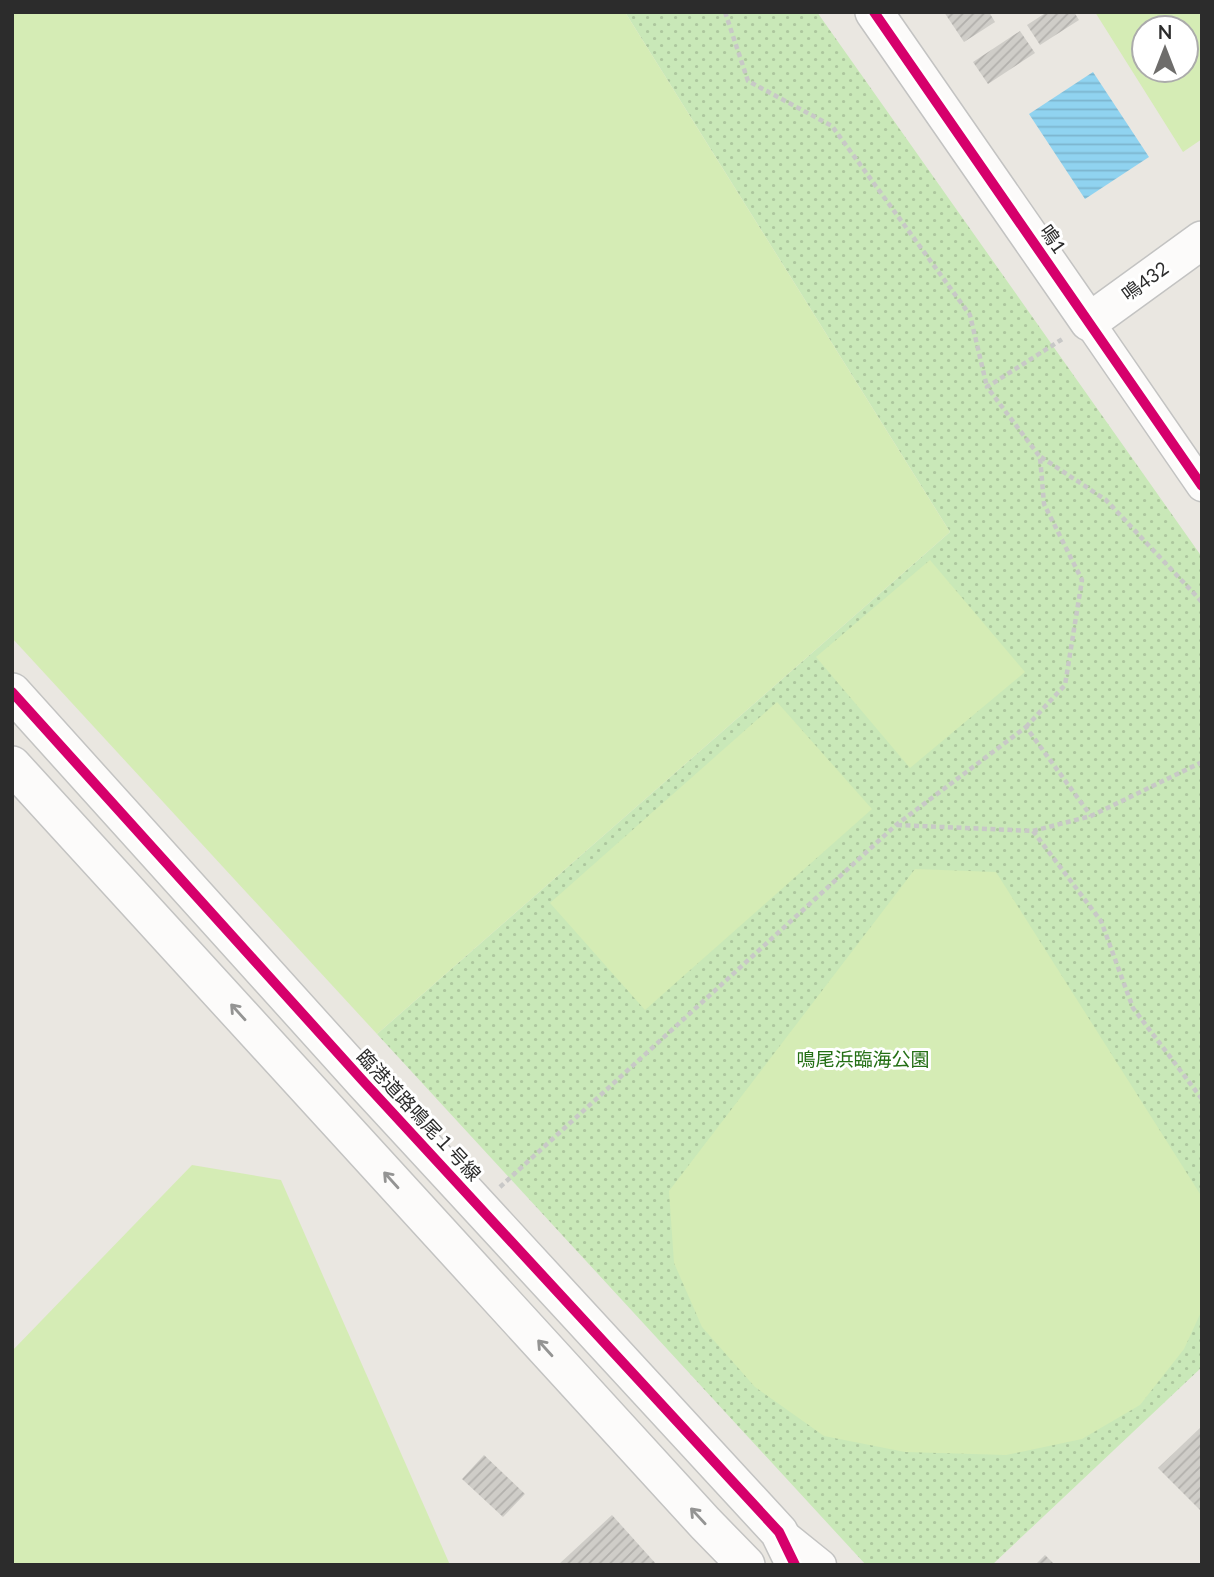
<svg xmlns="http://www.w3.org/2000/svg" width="1214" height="1577" font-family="Lato,'Noto Sans JP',sans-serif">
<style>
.green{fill:url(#green-dots)}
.pitch{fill:#d5ecb5;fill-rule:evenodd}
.water{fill:url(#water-rules)}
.building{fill:url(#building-hatch)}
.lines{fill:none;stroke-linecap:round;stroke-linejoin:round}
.minor-casing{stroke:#c3c3c2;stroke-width:33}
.tertiary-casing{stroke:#c3c3c2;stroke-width:40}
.path{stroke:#c8c8c7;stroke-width:4.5;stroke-dasharray:5 3.5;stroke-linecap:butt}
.minor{stroke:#fcfbfa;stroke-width:30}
.tertiary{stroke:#fcfbfa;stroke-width:37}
.cycleway-casing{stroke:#fff;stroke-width:15}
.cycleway{stroke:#d6006c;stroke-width:10}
.oneway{stroke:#949493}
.labels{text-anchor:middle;stroke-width:6;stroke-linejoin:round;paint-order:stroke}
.street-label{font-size:19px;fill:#2c2c2c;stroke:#fff}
.park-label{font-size:19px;fill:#246f15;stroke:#fff}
</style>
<defs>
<pattern id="green-dots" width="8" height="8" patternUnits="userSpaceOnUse" patternTransform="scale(1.75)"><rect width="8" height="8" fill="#c9e8b8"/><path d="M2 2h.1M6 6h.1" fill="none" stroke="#adc79e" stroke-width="1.8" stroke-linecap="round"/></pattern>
<pattern id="water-rules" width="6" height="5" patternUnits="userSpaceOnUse" patternTransform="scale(1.75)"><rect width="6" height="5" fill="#90d3f0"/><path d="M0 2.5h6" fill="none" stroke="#7cb5ce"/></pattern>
<pattern id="building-hatch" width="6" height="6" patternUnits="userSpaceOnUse" patternTransform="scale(1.75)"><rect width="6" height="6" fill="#cfcdc8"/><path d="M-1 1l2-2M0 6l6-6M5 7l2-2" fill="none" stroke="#b2b0ac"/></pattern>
</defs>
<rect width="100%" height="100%" fill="#eae7e1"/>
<path class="green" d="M625 12H817L1202 557V1367L992 1565H866L377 1034 950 532Z"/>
<g class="pitch">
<path d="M12 12H625L950 532 377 1034 12 638Z"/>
<path d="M1095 12H1202V139L1183 152ZM1144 28H1186V70H1144Z"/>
<path d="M930 560 1025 672 910 768 816 657Z"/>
<path d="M777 702 872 809 645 1010 550 903Z"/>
<path d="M915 869 996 872 1202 1197V1310L1184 1349 1140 1405 1082 1439 1006 1455 905 1452 824 1436 755 1387 702 1327 674 1263 669 1191Z"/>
<path d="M192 1165 281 1180 450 1565H12V1351Z"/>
</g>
<path class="water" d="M1093 72 1149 157 1085 199 1029 114Z"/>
<g class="building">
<path d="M944 12H989L995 22 964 42Z"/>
<path d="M1047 12H1074L1079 20 1040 45 1027 25Z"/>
<path d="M1020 31 1035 53 988 84 973 62Z"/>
<path d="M1202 1426V1512L1158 1468Z"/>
<path d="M484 1455 525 1494 503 1517 462 1479Z"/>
<path d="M612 1515 657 1565H558Z"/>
<path d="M1045 1555 1055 1565H1035Z"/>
</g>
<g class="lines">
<g class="minor-casing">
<g id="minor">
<path d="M1089 322 1202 486"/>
<path d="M780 1532 821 1565"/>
</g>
</g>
<g class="tertiary-casing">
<g id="tertiary">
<path d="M874 12 1089 322 1202 240"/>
<path d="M12 692 364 1082 779 1532 795 1565"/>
<path d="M12 765 705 1523 746 1565"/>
</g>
</g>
<g class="path">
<path d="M725 12 748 81 832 126 970 315 987 387"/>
<path d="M1041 457 1106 500 1202 602"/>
<path d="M1026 727 1065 685 1082 580 1044 504 1040 457 987 387 1064 338"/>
<path d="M897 825 1033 831 1091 816 1202 762"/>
<path d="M1033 831 1101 921 1133 1008 1202 1099"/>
<path d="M500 1187 896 825 1026 727 1091 816"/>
</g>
<use href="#minor" class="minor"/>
<use href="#tertiary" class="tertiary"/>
<g class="cycleway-casing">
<g id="cycleway">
<path d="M874 12 1202 486"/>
<path d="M12 692 364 1082 779 1532 795 1565"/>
</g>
</g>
<use href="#cycleway" class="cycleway"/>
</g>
<defs><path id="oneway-shaft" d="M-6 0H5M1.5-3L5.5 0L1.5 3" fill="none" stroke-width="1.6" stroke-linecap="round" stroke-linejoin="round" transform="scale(1.75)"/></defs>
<g class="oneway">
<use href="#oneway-shaft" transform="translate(238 1012) rotate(-132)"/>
<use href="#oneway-shaft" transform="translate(391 1180) rotate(-132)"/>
<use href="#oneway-shaft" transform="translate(545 1348) rotate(-132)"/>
<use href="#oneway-shaft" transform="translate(698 1516) rotate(-133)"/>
</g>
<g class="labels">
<g class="street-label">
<text transform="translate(1053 239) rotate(55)" y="7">鳴1</text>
<text transform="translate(1145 281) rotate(-36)" y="7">鳴432</text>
<text transform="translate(419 1115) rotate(47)" y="7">臨港道路鳴尾１号線</text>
</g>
<g class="park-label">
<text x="863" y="1066">鳴尾浜臨海公園</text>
</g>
</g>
<rect width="1214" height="1577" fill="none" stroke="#2c2c2c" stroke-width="28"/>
<g transform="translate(1165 49)"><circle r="33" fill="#ffffff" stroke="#ababab" stroke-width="2"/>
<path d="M0-5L12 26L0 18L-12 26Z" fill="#6e6d6b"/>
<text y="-10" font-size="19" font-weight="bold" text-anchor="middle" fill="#2c2c2c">N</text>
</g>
</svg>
